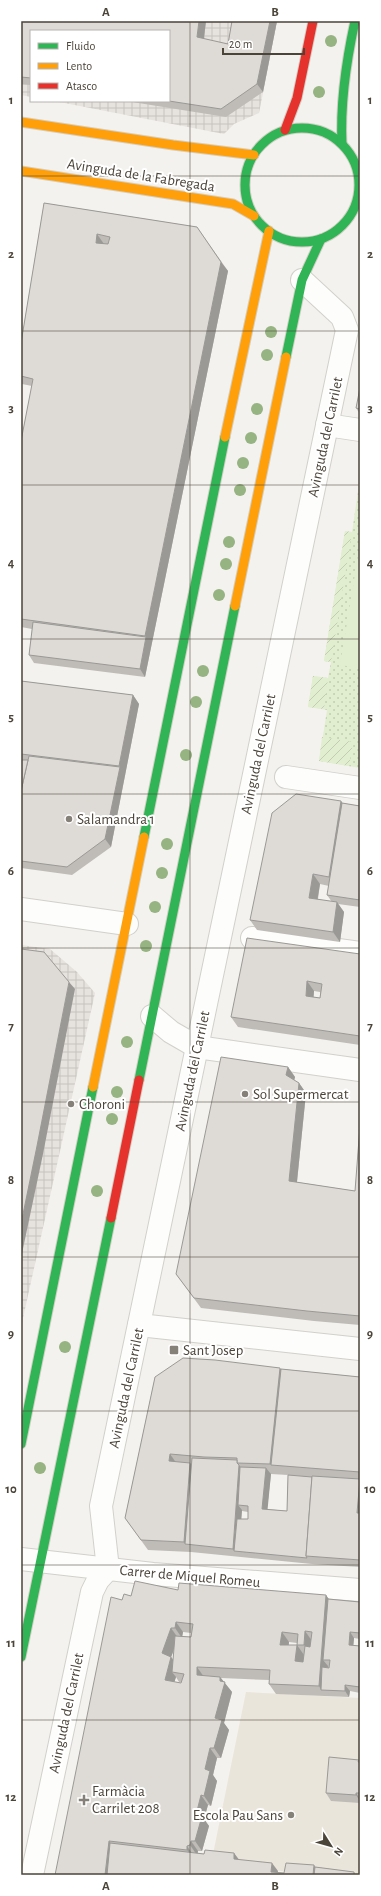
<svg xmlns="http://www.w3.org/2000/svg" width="381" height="1896" font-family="'Alegreya Sans',sans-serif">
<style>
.industrial{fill:url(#industrial-grid)}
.education{fill:#eae5da}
.grass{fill:url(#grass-dots)}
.garden{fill:url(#garden-furrows)}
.pitch{fill:#e1eecf}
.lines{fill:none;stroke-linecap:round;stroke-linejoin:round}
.street-casing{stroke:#d2d0cb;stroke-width:24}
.fast-casing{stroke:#d3cfc5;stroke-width:11}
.slow-casing{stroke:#d3cfc5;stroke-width:11}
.jam-casing{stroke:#d3cfc5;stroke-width:11}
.street{stroke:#fdfdfc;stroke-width:22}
.fast{stroke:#30b455;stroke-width:9}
.slow{stroke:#ff9f0a;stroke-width:9}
.jam{stroke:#e5322d;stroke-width:9}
.tree{fill:#96b382}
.wall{fill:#bfbcb8;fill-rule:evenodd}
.shaded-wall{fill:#9b9996}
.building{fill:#dedbd6;stroke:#9b9996;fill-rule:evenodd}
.grid{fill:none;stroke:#4b4439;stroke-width:1;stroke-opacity:0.55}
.poi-dot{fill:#868178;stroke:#fff;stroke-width:1.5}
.labels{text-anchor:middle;stroke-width:4;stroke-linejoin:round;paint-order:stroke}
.street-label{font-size:15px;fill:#4b4439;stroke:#fff}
.poi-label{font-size:15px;fill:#4b4439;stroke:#fff;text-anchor:start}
.neatline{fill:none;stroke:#4b4439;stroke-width:1.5}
.grid-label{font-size:13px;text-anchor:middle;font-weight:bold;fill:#4b4439}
</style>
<defs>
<pattern id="industrial-grid" width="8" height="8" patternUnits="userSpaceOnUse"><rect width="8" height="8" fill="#e6e2de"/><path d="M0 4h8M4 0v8" fill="none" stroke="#c7c3bf"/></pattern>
<pattern id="grass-dots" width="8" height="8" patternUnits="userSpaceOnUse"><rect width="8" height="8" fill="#e1eecf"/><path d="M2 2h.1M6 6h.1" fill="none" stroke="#c3cdb2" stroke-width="1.8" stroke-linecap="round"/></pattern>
<pattern id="garden-furrows" width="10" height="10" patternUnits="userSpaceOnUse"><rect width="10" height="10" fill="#e1eecf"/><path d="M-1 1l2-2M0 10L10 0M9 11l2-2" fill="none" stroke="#c3cdb2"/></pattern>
</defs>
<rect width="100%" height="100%" fill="#f4f2ee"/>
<g class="industrial">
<path d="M21 21H277L259 113 234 124 224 134 54 101H169V31H31V97L21 95Z"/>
<path d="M21 945 50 949 77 972 95 993 21 1327Z"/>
</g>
<path class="education" d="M246 1692 360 1698V1875H320L241 1867 212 1859Z"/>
<path class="grass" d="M360 478V768L319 761 327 710 308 707 313 676 328 678 331 662 324 661 345 531 352 532Z"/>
<g class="garden">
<path d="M345 531 352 532 331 662 324 661Z"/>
<path d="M313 676 328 678 324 709 308 707Z"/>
<path d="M322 737 353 742 349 766 319 761Z"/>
</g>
<path class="pitch" d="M360 544V668L340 665Z"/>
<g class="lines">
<g class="street-casing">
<g id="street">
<path d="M327 425 360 430"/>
<path d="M286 777 360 788"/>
<path d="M21 909 127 924"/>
<path d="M252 938 360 953"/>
<path d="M152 1016 171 1032 197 1047 360 1070"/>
<path d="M139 1325 360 1349"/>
<path d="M21 1559 153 1574 360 1590"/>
<path d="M32 1875 92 1592 98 1580 108 1569 101 1506 347 330 342 317 302 280"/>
</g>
</g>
<g class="fast-casing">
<g id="fast">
<circle cx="302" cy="185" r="57"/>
<path d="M342 144C340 102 346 62 355 21"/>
<path d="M286 357 302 280 321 239"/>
<path d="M144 837 225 437"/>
<path d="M139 1080 235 606"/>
<path d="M21 1444 93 1087"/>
<path d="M21 1657 111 1218"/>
</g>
</g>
<g class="slow-casing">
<g id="slow">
<path d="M21 122 173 145 254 155"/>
<path d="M21 171 233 204 254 216"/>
<path d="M225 437 269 231"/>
<path d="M235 606 286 357"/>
<path d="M93 1087 144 837"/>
</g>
</g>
<g class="jam-casing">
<g id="jam">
<path d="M285 130 297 98 313 21"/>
<path d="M111 1218 139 1080"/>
</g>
</g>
<use href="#street" class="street"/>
<use href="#fast" class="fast"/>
<use href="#slow" class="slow"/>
<use href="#jam" class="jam"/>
</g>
<g class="tree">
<circle cx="331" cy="41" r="6"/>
<circle cx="319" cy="92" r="6"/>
<circle cx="271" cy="332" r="6"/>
<circle cx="267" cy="355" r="6"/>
<circle cx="257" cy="409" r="6"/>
<circle cx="251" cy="438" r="6"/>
<circle cx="243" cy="463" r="6"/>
<circle cx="240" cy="490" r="6"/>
<circle cx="229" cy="542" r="6"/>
<circle cx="226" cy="564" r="6"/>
<circle cx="219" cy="595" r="6"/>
<circle cx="203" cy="671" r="6"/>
<circle cx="196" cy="702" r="6"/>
<circle cx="186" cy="755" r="6"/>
<circle cx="167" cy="844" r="6"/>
<circle cx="162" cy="873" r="6"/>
<circle cx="155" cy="907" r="6"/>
<circle cx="146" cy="946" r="6"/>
<circle cx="127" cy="1042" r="6"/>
<circle cx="117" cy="1092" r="6"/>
<circle cx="112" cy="1119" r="6"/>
<circle cx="97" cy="1191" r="6"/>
<circle cx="65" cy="1347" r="6"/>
<circle cx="40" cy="1468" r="6"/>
</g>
<g class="wall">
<path d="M21 21H206L204 39 228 44 232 21H277L263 92 226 117 126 101H169L31 31V85L21 84Z"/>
<path d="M44 203 197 227 228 271 145 677 34 663 29 655 32 629 21 627V441L32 386 22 384 21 382V343Z"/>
<path d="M360 388V414L356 408Z"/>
<path d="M21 681 133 695 139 704 111 847 72 875 21 868Z"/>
<path d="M341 801 342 803 360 806V907L338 904 344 912 340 942 257 930 250 920ZM320 884 329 886 327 895 332 902 318 899Z"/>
<path d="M360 954V1045L238 1027 231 1017ZM314 991 320 992V998L313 997Z"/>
<path d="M288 1067 295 1077 294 1080 299 1083 306 1093 297 1182 355 1191 360 1126V1325L314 1321 201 1308 176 1274Z"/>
<path d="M281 1369 360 1377V1567L312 1564 191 1552 148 1550 125 1518 155 1377ZM271 1474 288 1475 287 1511 267 1509ZM242 1510V1511L248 1512V1519H241Z"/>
<path d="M178 1590 326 1595 328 1599 360 1602V1639L354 1638 353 1645 360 1646V1693L350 1691 349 1697 276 1694 269 1684V1680L221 1678 232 1692 224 1723 229 1730 221 1758H217L213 1775 217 1781 211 1806 208 1805 204 1819 209 1826 202 1851H198V1853L204 1854 234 1853 238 1859 278 1871V1872L284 1873 315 1867 354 1872 356 1875H55L122 1600 131 1596ZM183 1632 191 1633V1637L182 1636ZM289 1642 297 1643V1645H289ZM174 1650 173 1659 171 1657ZM176 1677 179 1682H182L181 1683 174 1682Z"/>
<path d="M360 1762V1803L331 1801 326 1793Z"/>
</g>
<g class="shaded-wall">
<path d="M199 21H206L203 45 197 37Z"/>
<path d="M270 21H277L263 92 257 84Z"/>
<path d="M97 234 104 244 103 252 96 243Z"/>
<path d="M221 262 228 271 145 677 140 669 146 637 145 636Z"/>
<path d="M133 695 139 704 111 847 105 839 120 767 119 766Z"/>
<path d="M341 801 348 811 336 887 329 877Z"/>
<path d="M313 874 320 884 316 908 309 898Z"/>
<path d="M337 902 344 912 340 942 333 932Z"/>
<path d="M307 981 314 991 313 1006 306 996Z"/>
<path d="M69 982 75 989 43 1154 21 1258V1224Z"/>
<path d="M288 1067 295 1077 293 1085 286 1075Z"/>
<path d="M299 1083 306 1093 296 1191 289 1181Z"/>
<path d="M280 1368 287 1378 271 1465 270 1464Z"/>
<path d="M170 1454 177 1464 169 1461Z"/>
<path d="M190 1463 197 1473 185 1544 184 1542Z"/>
<path d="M239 1465 244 1473 238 1505 242 1510 239 1551H234L233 1549Z"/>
<path d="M266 1468 271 1474 267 1515 262 1509Z"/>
<path d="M360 1479V1517L357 1513Z"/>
<path d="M326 1595 333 1605 323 1660 328 1666 326 1690H321L319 1686Z"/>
<path d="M176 1622 183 1632 182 1638 175 1628Z"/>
<path d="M171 1628 178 1638 169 1663 162 1653Z"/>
<path d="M305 1631 312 1641 311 1655 304 1645Z"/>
<path d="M282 1632 289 1642 287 1655 280 1645Z"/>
<path d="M350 1632 354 1638 353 1651 349 1645Z"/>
<path d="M297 1645 304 1655 302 1671 295 1661Z"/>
<path d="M171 1657 178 1667 172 1672 176 1677 172 1690 165 1680Z"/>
<path d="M197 1667 204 1677 197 1675Z"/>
<path d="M220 1677 232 1692 224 1723 229 1730 221 1758 214 1748 215 1718Z"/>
<path d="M345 1685 350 1691 349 1697 345 1691Z"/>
<path d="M210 1748 217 1758 213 1775 217 1781 211 1806 204 1796 205 1769Z"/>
<path d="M356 1793 360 1799V1801L356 1795Z"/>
<path d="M201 1795 208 1805 204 1819 209 1826 202 1851 195 1841 196 1815Z"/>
<path d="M109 1841 116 1851 113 1875H105Z"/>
<path d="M191 1841 198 1851 197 1855 190 1845Z"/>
<path d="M187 1846 194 1856V1860L187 1850Z"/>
<path d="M234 1853 240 1861 234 1859Z"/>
<path d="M272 1863 278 1871 277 1875 271 1872Z"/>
<path d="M314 1865 319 1873V1875H313Z"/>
</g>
<g class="building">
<path d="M21 21H199L197 37 228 44 232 21H270L257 84 221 109 169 101V31H31V78L21 77Z"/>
<path d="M44 203 197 227 221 262 145 636 21 619V441L33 379 21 376V343ZM97 234 110 237 108 244 96 243Z"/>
<path d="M360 388V409L356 408Z"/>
<path d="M33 622 146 637 140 669 29 655Z"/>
<path d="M21 681 133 695 119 766 21 754Z"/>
<path d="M29 756 120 767 105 839 67 867 21 861V791Z"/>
<path d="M21 760H28L21 791Z"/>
<path d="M296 794 341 801 329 877 313 874 309 898 337 902 333 932 250 920 272 813Z"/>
<path d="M342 803 360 806V900L327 895Z"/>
<path d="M247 938 360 954V1036L231 1017ZM307 981 322 984 320 998 306 996Z"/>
<path d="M21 949 44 952 69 982 37 1146 21 1224Z"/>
<path d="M221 1057 288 1067 286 1075 299 1083 289 1181 355 1191 360 1126V1316L307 1311 194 1298 176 1274Z"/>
<path d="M183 1358 215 1360 280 1368 270 1464 237 1463V1458L204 1457 170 1454 169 1461 190 1463 184 1542 141 1540 125 1518 155 1377Z"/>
<path d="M281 1369 360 1377V1472L271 1465Z"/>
<path d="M192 1458 237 1460V1463L239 1465 233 1549 185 1544Z"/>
<path d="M240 1467 266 1468 262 1509 287 1511 288 1475 312 1477 306 1556 307 1558 234 1551 237 1519H248V1506L238 1505Z"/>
<path d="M312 1476 360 1479 357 1513H360V1560L306 1556Z"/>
<path d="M135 1581 178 1590 179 1583 326 1595 319 1686 269 1684 270 1670 197 1667V1675L220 1677V1681L225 1682 215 1718 222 1720 214 1748H210L205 1769 210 1771 204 1796 201 1795 196 1815 202 1816 195 1841H191L190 1845 187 1846V1850L109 1841 105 1875H55L111 1597 122 1600 124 1594 131 1596ZM176 1622 193 1624 191 1637 175 1636 172 1672 184 1674 181 1683 165 1680 171 1657 162 1653 171 1628H175ZM305 1631 312 1632 310 1647 305 1646 303 1662 295 1661 297 1645H304ZM282 1632 298 1634 297 1645H280Z"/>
<path d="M328 1599 360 1602V1633L350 1632 349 1645 360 1646V1687L345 1685V1691L321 1690 322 1667 329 1668 330 1660H323Z"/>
<path d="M329 1757 359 1760 358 1762H360V1793H356V1795L326 1793Z"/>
<path d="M110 1843 204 1854 205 1850 234 1853V1859L272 1863 271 1872 284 1873 286 1863 314 1865 313 1875H107Z"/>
<path d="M315 1867 354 1872V1875H314Z"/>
</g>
<path class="grid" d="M190 21V1875M21 176H360M21 331H360M21 485H360M21 639H360M21 794H360M21 948H360M21 1102H360M21 1257H360M21 1411H360M21 1565H360M21 1720H360"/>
<g class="poi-dot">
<circle cx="69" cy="819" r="4"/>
<circle cx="245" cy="1094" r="4"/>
<circle cx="71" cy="1104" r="4"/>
<rect x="169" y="1345" width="10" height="10" rx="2"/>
<path d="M82 1794h4v4h4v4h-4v4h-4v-4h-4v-4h4z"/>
<circle cx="291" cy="1815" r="4"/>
</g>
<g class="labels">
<g class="street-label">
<text transform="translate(141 175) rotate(9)" y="5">Avinguda de la Fabregada</text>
<text transform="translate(325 437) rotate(-78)" y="5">Avinguda del Carrilet</text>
<text transform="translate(258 754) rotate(-78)" y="5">Avinguda del Carrilet</text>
<text transform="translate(192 1071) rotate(-78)" y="5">Avinguda del Carrilet</text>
<text transform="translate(126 1388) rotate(-78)" y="5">Avinguda del Carrilet</text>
<text transform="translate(190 1576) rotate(5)" y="5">Carrer de Miquel Romeu</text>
<text transform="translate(66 1713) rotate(-78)" y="5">Avinguda del Carrilet</text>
</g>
<g class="poi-label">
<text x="77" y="824">Salamandra 1</text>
<text x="253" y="1099">Sol Supermercat</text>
<text x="79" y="1109">Choroni</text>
<text x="183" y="1355">Sant Josep</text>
<text x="92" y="1796">Farmàcia<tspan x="92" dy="17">Carrilet 208</tspan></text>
<text x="283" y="1820" text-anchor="end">Escola Pau Sans</text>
</g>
</g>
<rect width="381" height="1896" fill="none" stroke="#ffffff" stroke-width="44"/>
<rect x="30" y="30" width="140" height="72" fill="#ffffff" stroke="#b7b4b0"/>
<rect x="38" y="43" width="20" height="6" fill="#30b455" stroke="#b7b4b0"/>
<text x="66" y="50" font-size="12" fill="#4b4439">Fluido</text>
<rect x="38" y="63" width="20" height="6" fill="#ff9f0a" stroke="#b7b4b0"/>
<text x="66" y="70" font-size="12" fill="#4b4439">Lento</text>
<rect x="38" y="83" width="20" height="6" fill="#e5322d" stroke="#b7b4b0"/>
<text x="66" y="90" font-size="12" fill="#4b4439">Atasco</text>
<g transform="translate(331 1846) rotate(127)" stroke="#ffffff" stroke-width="3" paint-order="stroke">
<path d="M0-3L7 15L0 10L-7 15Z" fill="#4b4439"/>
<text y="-6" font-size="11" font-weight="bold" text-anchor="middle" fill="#4b4439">N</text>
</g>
<path d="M223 48v6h81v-6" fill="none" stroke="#4b4439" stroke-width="2"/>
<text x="229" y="48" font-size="12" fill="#4b4439" stroke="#ffffff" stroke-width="3" paint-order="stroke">20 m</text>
<rect x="22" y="22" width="337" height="1852" class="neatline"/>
<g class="grid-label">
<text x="106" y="16">A</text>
<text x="275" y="16">B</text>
<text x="11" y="104">1</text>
<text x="370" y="104">1</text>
<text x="11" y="258">2</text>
<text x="370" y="258">2</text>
<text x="11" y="412">3</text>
<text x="370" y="412">3</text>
<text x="11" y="567">4</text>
<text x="370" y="567">4</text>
<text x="11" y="721">5</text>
<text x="370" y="721">5</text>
<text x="11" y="875">6</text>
<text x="370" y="875">6</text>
<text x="11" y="1030">7</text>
<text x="370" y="1030">7</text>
<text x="11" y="1184">8</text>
<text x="370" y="1184">8</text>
<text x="11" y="1338">9</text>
<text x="370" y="1338">9</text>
<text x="11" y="1493">10</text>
<text x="370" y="1493">10</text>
<text x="11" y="1647">11</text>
<text x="370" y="1647">11</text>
<text x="11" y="1801">12</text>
<text x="370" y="1801">12</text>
<text x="106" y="1890">A</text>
<text x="275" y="1890">B</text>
</g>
</svg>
